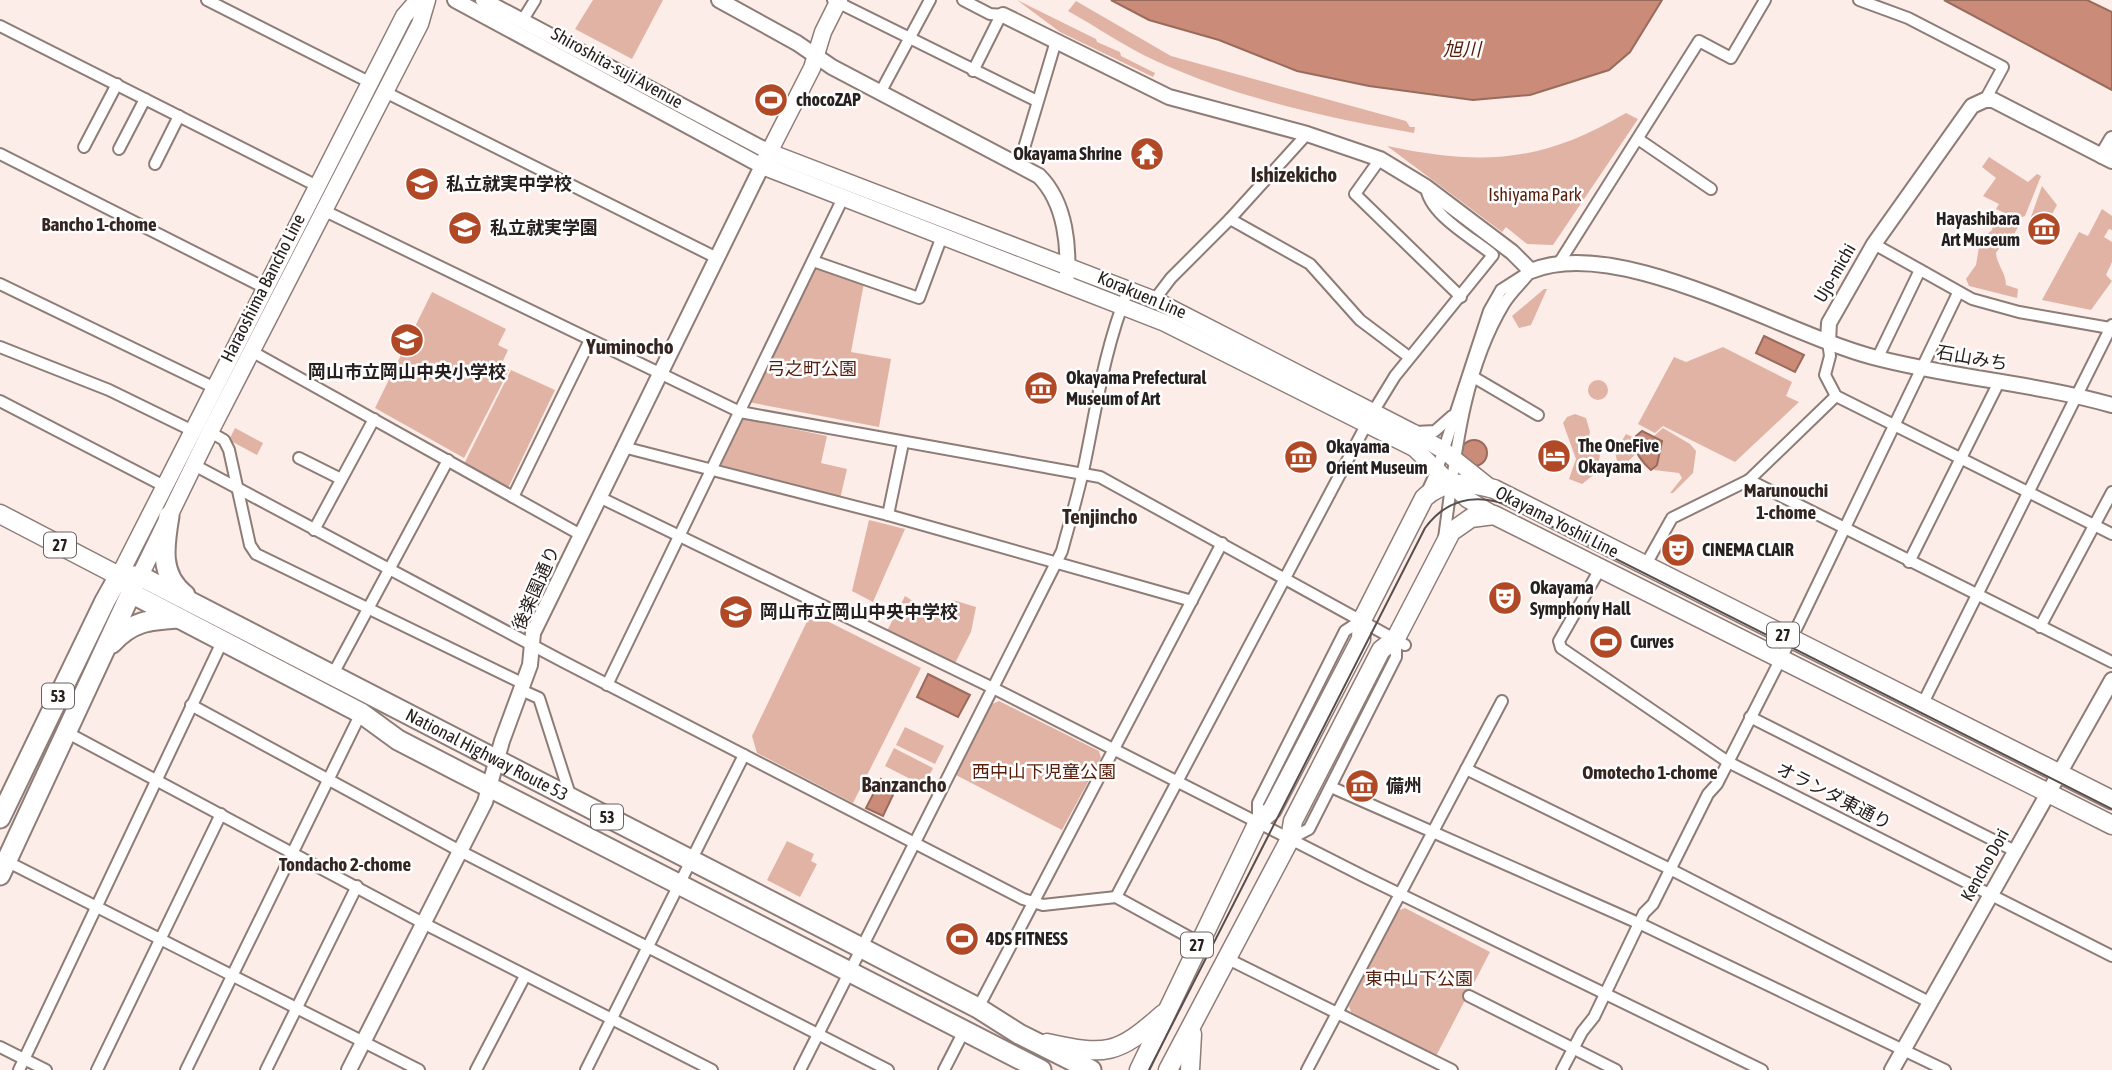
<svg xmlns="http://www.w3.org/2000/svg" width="2112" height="1070" font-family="'Asap Condensed','Noto Sans JP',sans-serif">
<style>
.green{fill:#e1b3a4}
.water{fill:#ca8b78;stroke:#996b5d;stroke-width:2}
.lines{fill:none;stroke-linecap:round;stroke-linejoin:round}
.minor-casing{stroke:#8e7c77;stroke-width:14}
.tertiary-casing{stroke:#8e7c77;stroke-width:18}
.secondary-casing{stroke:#8e7c77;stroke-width:19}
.primary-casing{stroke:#8e7c77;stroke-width:21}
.trunk-casing{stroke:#8e7c77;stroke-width:23}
.minor{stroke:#fff;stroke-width:10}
.tertiary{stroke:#fff;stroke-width:14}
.secondary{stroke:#fff;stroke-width:16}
.primary{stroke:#fff;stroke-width:18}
.trunk{stroke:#fff;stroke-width:19}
.tram{stroke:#584f4c;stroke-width:2}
.labels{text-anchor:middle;stroke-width:5;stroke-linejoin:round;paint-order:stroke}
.shield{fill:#fefefe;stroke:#686361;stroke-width:2}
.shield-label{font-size:16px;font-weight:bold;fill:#27201e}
.street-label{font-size:18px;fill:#27201e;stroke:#fefefe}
.poi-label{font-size:18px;font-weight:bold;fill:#27201e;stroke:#fefefe;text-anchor:start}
.park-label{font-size:18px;fill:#571e0b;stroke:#fefefe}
.water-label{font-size:19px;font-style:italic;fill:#561d0a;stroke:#fefefe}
.neighbourhood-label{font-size:19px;font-weight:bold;fill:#342521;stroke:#fefefe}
.quarter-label{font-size:21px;font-weight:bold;fill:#342521;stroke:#fefefe}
</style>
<rect width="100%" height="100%" fill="#fdede8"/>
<g class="green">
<path d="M593 0H663L632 59 575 29Z"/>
<path d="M1017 0 1096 39 1097 42 1120 52 1121 56 1155 73 1153 77 1060 32Z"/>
<path d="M1076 1 1171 56 1406 121 1410 127H1415L1414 133C1327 118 1237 98 1156 61 1125 47 1097 27 1068 11Z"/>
<path d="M1626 113 1638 119 1553 245 1527 244 1506 227 1502 232 1387 146C1483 166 1541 163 1626 113Z"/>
<path d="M1989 157 2028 182 2037 174 2041 176 2025 216 2016 219 2020 224 2014 234 2008 235 1996 253C1997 265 2006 273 2006 285L2018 289 2017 298 1969 286 1966 279 1976 265 1980 241 1992 230 1994 222 2007 214 1996 209 1999 204 1983 196 1996 178 1982 167Z"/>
<path d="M2042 186 2057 205 2046 225 2031 217Z"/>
<path d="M2102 209 2112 216V230L2109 229 2104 237 2112 242V262L2106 275 2112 281 2091 310 2042 300 2079 232 2088 236Z"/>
<path d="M821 266 864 283 851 352 891 359 879 427 748 402 814 268Z"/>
<path d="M1544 289H1547L1531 325 1519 328 1512 316Z"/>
<path d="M432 292 506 329 498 345 508 350 501 365 509 370 464 458 375 408Z"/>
<path d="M1723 347 1792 382 1786 396 1799 402 1735 462 1663 426 1655 433 1638 424 1674 357 1686 362Z"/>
<path d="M511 370 555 390 508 488 464 464Z"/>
<circle cx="1598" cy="390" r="10"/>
<path d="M1575 414 1586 418 1590 432 1587 447 1600 455 1596 473 1582 484 1569 479 1576 459 1563 423 1567 417Z"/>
<path d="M745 419 827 436 821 463 847 469 840 499 721 469 719 465 741 420Z"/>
<path d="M235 428 263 443 257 455 229 440Z"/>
<path d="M1663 428 1690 444 1696 451 1693 473 1673 493H1670L1682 478 1679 473 1654 470 1638 452 1624 465 1617 461 1615 452 1626 434 1646 443Z"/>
<path d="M869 520 905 529 873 602 852 591Z"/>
<path d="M905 596 942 620 953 600 976 607 971 632 954 665 887 631Z"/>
<path d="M811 613 921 668 853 803 757 753 752 736Z"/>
<path d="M999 701 1099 751 1101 758 1062 830 956 775 992 704Z"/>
<path d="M905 727 944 746 935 764 896 745Z"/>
<path d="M894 748 933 768 924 786 885 766Z"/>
<path d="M787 841 814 854 811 861 817 864 800 897 767 880Z"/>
<path d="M1405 908 1490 952 1436 1056 1351 1012 1349 1006 1397 911Z"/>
</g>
<g class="water">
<path d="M1111 0H1662L1630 52 1609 70 1530 95 1473 100 1369 86 1297 71 1219 40 1149 20Z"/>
<path d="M1944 0H2087L2112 12V90Z"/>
<path d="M1764 336 1804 355 1795 372 1756 353Z"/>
<path d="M1642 431 1662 441 1657 465 1651 470C1642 462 1631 450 1636 436Z"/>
<circle cx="1474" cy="453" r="13"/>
<path d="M928 674 970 695 958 717 917 697Z"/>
<path d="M881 779 890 785 893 795 883 816 866 808Z"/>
</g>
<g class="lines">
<g class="minor-casing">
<g id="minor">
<path d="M207 0 371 83"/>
<path d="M833 0 1037 101"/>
<path d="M963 0 990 14 1003 15"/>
<path d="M1859 0 1908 18 2003 67 1985 100"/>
<path d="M522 21 535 0"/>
<path d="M0 26 319 187"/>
<path d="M973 71 1000 17"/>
<path d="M385 92 717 258"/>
<path d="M880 93 930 0"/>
<path d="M1638 139 1711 189"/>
<path d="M84 147 117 84"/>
<path d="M119 149 145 99"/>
<path d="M0 154 267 289"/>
<path d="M1380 159 1355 194 1461 297"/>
<path d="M155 164 179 116"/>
<path d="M1019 165 1056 41"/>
<path d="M325 211 740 412 1100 477 1405 645"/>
<path d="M1230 219 1310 264 1360 320 1409 357"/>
<path d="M1874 244 1972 299 2019 312 2110 328"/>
<path d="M813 261 919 298 942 236"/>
<path d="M1559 263 1699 41 1731 58 1765 0"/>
<path d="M0 284 215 388"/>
<path d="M1152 303 1171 278 1230 219 1307 134"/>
<path d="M1828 342 1830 356 1825 375 1836 396 2112 534"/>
<path d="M0 347 109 390 193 431"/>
<path d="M253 352 581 535"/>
<path d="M1877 359 1920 270"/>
<path d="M1475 378 1538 415"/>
<path d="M0 401 166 487"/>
<path d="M210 432 224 440 229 450 250 545 256 554 524 684"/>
<path d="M1415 432 1435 431 1452 416"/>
<path d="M623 447 888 515 1192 601"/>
<path d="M299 458 341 479"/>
<path d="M194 465 562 661 1023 899 1043 905 1116 897 1198 942"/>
<path d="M1749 480 2112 662"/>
<path d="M1427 492 1437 470 1489 311 1501 290 1529 272"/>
<path d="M513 497 590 340"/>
<path d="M599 497 993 688 1365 877 1762 1070"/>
<path d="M888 515 903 443"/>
<path d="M314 530 374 419"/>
<path d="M1444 538C1455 460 1462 374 1504 304 1511 292 1523 282 1531 271"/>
<path d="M1909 562 1999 382"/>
<path d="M1645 566 1672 518 1749 480 1836 396"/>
<path d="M1600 569 1559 641 1561 648 1728 762 2112 956"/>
<path d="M2040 627 2112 492"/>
<path d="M333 674 448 460"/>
<path d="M607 685 843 198"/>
<path d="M521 690 539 698 571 798"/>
<path d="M191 705 460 851 888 1070"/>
<path d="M1922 705 2112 325"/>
<path d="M1750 717 2015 851"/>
<path d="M66 732 423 923 712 1070"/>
<path d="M1466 769 1666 867 1931 1003"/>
<path d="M1331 787 1645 926 1945 1070"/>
<path d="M1258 822V803L1345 631 1362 620"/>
<path d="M1290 839 1309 829 1396 657V638"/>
<path d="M2 859 419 1070"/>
<path d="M1116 897 1373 412 1395 376 1493 255C1473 238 1429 215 1426 187"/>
<path d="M1226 958 1452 1070"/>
<path d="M1469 996 1616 1070"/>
<path d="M978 1008 1222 543"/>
<path d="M0 1047 46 1070"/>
<path d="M19 1070 223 640"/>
<path d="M97 1070 221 814"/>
<path d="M186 1070 361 713"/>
<path d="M266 1070 357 886"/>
<path d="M476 1070 525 976"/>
<path d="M586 1070 744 755"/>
<path d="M800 1070 1062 551C1070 521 1079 492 1085 462 1098 399 1104 351 1128 290"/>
<path d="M944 1070 964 1031"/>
<path d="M1307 1070 1502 701"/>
<path d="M1562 1070 1582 1032 1594 1017 1644 913 1653 904 1708 794 1717 784 1799 623 1958 293"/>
</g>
</g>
<g class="tertiary-casing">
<g id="tertiary">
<path d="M483 0 769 152"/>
<path d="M719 0 797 43 832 67 1039 176C1066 203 1070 249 1066 284"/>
<path d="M1003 15 1169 97 1307 134 1380 159 1426 187 1512 252 1531 271C1619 234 1784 334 1873 357 1952 378 2034 383 2112 405"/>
<path d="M2102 156 2112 139"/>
<path d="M1828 342 1829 323 1874 244 1972 106 1985 100H1993L2112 161"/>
<path d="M349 1070 485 802 502 741 530 665 533 633 762 166 455 0"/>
<path d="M1892 1070 2112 680"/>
</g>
</g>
<g class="secondary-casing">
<g id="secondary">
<path d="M839 0 823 32 812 68 762 166 1165 323 1414 448 1467 499 1494 515"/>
<path d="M769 152 1155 300 1412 432 1443 450 1488 486"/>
<path d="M119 576 404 16 418 0"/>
<path d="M135 586 210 432 420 24 427 0"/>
</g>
</g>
<g class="primary-casing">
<g id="primary">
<path d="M0 514 119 576 127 586"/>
<path d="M1047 1043C1106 1056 1117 1055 1163 1014"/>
<path d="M1139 1070 1258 822 1272 810 1361 639 1362 620 1424 498C1444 479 1469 482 1494 489L2112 800"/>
<path d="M1168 1070 1290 839 1293 821 1381 650 1396 638 1451 532 1471 518 1494 515 2112 825"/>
<path d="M1190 1070 1192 1034"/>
</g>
</g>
<g class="trunk-casing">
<g id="trunk">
<path d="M169 516C164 546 159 575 185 595"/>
<path d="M112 643C132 621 149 620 178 618"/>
<path id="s1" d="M0 818 105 601 119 576H140L978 1008 1019 1034 1091 1070"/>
<path d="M0 875 131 593 361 713 398 740 456 770 1041 1070"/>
</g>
</g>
<use href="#minor" class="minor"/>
<use href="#tertiary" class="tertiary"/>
<use href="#secondary" class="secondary"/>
<use href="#primary" class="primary"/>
<use href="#trunk" class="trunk"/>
<path class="tram" d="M1149 1070 1425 528C1448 497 1479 493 1513 507L2112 809"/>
</g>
<defs>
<g id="stadium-disc" transform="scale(1.75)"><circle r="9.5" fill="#b14927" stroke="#fefefe"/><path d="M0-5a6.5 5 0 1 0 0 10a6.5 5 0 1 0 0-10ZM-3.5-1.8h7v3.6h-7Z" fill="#fff"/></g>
<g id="temple-disc" transform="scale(1.75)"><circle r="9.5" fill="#b14927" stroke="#fefefe"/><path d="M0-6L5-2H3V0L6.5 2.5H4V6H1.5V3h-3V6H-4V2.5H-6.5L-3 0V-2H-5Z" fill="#fff"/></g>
<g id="school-disc" transform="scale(1.75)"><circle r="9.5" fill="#b14927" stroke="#fefefe"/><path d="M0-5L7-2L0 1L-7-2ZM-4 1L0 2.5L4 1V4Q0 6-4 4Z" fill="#fff"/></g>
<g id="museum-disc" transform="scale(1.75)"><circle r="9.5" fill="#b14927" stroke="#fefefe"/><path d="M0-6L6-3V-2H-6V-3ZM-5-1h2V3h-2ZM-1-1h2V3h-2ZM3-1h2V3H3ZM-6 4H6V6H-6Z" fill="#fff"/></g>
<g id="hotel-disc" transform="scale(1.75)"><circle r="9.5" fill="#b14927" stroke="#fefefe"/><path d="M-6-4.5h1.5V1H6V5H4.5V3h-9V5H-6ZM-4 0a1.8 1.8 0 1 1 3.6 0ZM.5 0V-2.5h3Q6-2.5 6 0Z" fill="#fff"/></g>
<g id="theatre-disc" transform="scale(1.75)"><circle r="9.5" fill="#b14927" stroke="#fefefe"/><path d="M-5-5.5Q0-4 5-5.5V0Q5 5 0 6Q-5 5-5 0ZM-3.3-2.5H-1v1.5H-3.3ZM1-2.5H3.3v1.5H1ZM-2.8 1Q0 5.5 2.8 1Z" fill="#fff"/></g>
</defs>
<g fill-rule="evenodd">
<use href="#stadium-disc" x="771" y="100"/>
<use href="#temple-disc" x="1147" y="154"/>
<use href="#school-disc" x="422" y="184"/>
<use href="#school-disc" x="465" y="228"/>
<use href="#museum-disc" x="2044" y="229"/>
<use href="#school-disc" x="407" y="340"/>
<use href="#museum-disc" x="1041" y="388"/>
<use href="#hotel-disc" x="1554" y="456"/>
<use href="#museum-disc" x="1301" y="457"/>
<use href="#theatre-disc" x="1678" y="550"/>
<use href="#theatre-disc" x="1505" y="598"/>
<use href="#school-disc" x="736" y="612"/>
<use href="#stadium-disc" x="1606" y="642"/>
<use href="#museum-disc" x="1362" y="786"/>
<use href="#stadium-disc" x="962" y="939"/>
</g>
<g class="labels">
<g class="shield">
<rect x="44" y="532.5" width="32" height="25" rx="5"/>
<rect x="1767" y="622.5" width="32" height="25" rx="5"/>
<rect x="42" y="683.5" width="32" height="25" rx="5"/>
<rect x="591" y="804.5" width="32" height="25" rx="5"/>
<rect x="1181" y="932.5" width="32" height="25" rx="5"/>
</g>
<g class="shield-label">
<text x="60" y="551">27</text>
<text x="1783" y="641">27</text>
<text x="58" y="702">53</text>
<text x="607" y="823">53</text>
<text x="1197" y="951">27</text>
</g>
<g class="street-label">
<text transform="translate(617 68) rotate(29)" y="6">Shiroshita-suji Avenue</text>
<text transform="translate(1835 273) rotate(-60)" y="6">Ujo-michi</text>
<text transform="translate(263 288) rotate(-63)" y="6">Haraoshima Bancho Line</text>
<text transform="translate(1142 295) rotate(23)" y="6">Korakuen Line</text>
<text transform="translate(1972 358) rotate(10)" y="6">石山みち</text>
<text transform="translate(1557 522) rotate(27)" y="6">Okayama Yoshii Line</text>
<text transform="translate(536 588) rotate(-66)" y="6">後楽園通り</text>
<text dy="6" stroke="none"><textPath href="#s1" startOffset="681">National Highway Route 53</textPath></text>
<text transform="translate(1834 796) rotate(27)" y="6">オランダ東通り</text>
<text transform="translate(1985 865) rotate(-61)" y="6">Kencho Dori</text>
</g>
<g class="poi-label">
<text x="796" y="106">chocoZAP</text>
<text x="1122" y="160" text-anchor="end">Okayama Shrine</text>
<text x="446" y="190">私立就実中学校</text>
<text x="2020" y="225" text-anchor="end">Hayashibara<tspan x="2020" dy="21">Art Museum</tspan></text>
<text x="490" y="234">私立就実学園</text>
<text x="407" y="378" text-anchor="middle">岡山市立岡山中央小学校</text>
<text x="1066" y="384">Okayama Prefectural<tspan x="1066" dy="21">Museum of Art</tspan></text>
<text x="1578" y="452">The OneFive<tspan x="1578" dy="21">Okayama</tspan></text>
<text x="1326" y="453">Okayama<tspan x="1326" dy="21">Orient Museum</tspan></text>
<text x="1702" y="556">CINEMA CLAIR</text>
<text x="1530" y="594">Okayama<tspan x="1530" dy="21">Symphony Hall</tspan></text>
<text x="760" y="618">岡山市立岡山中央中学校</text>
<text x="1630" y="648">Curves</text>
<text x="1386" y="792">備州</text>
<text x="986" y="945">4DS FITNESS</text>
</g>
<g class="park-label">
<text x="1535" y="201">Ishiyama Park</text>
<text x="812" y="375">弓之町公園</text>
<text x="1044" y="778">西中山下児童公園</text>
<text x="1419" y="985">東中山下公園</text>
</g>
<g class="water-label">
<text x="1462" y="56">旭川</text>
</g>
<g class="neighbourhood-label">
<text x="99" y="231">Bancho 1-chome</text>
<text x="1786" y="497">Marunouchi<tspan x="1786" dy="22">1-chome</tspan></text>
<text x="1650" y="779">Omotecho 1-chome</text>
<text x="345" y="871">Tondacho 2-chome</text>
</g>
<g class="quarter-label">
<text x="1294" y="182">Ishizekicho</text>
<text x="630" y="354">Yuminocho</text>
<text x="1100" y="524">Tenjincho</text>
<text x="904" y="792">Banzancho</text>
</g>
</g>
</svg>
